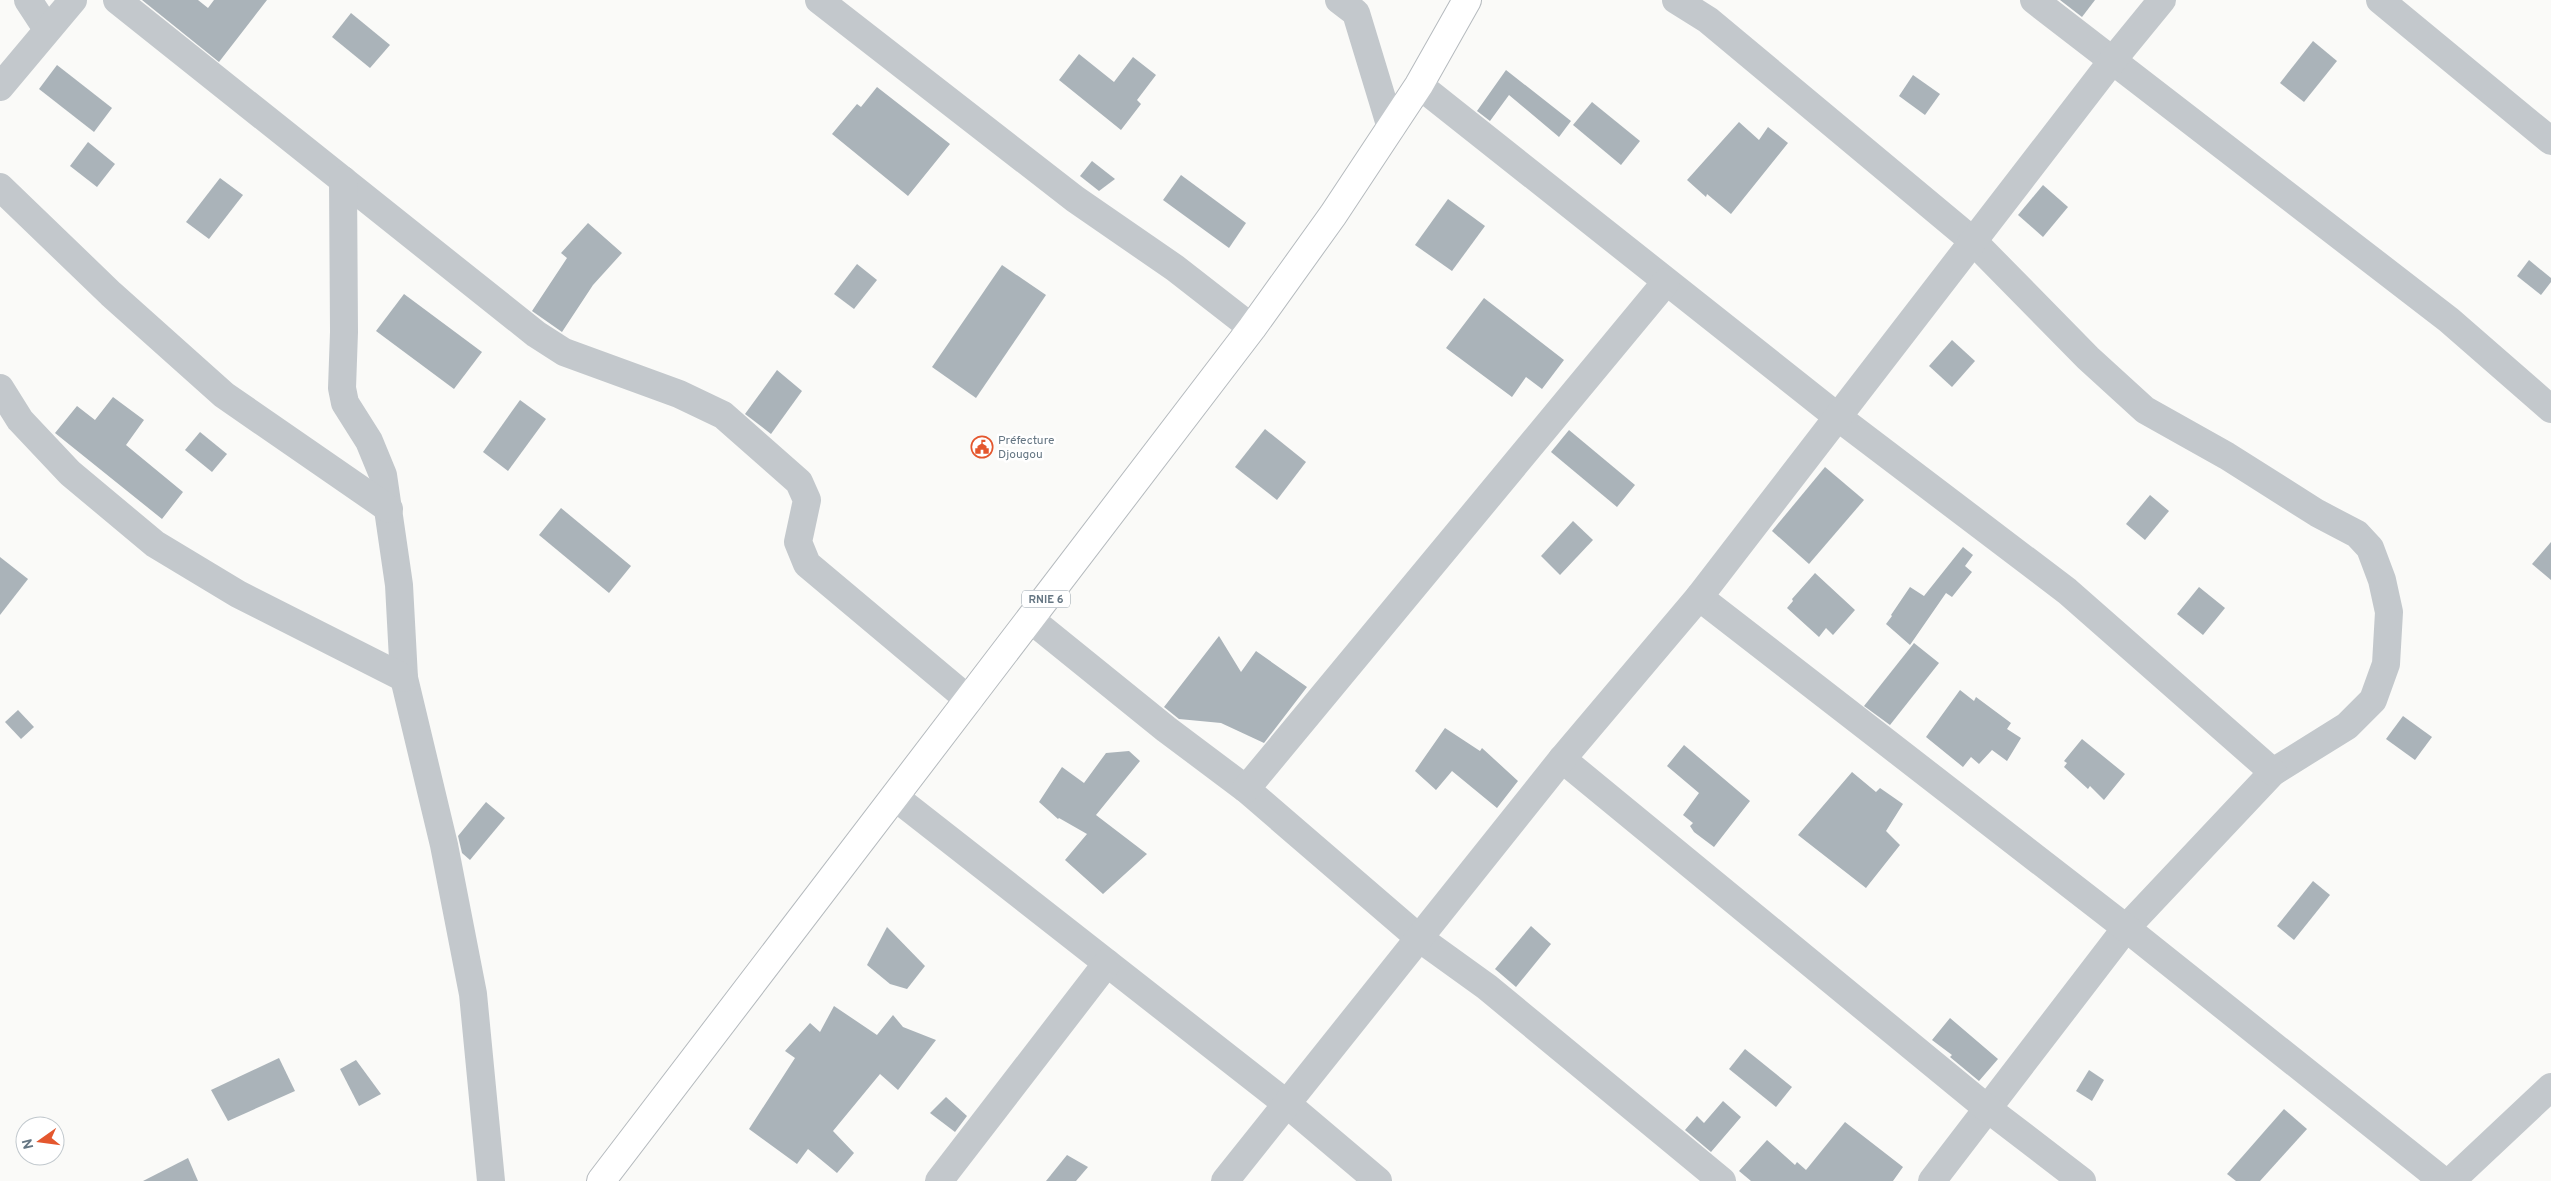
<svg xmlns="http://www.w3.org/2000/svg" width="2551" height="1181" font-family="Overpass,sans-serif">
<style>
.building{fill:#aab3b9}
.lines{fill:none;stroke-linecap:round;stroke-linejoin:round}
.major-casing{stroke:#b5babe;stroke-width:30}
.minor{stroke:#c3c8cc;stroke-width:28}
.major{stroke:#fff;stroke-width:28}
.labels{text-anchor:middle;stroke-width:5;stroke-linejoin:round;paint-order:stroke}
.shield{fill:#fff;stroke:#939fa8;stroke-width:1}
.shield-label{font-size:11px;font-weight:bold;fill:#657683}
.poi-label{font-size:12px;fill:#657683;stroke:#fff;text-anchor:start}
</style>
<rect width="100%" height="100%" fill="#fafaf8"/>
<g class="building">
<path d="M142 0H198L208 8 214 0H267L219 62Z"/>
<path d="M2060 0H2095L2082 17Z"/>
<path d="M351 13 390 45 370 68 332 37Z"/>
<path d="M2313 41 2337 61 2304 102 2280 83Z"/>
<path d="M1079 54 1114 82 1133 57 1156 75 1137 100 1141 104 1121 130 1059 80Z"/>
<path d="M57 65 112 108 94 132 39 89Z"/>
<path d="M1506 70 1571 121 1559 137 1509 95 1490 121 1477 111Z"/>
<path d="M1913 75 1940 94 1925 115 1899 96Z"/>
<path d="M877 87 950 144 908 196 832 134 857 104 861 107Z"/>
<path d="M1592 102 1640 141 1621 165 1573 125Z"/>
<path d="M1739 122 1759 140 1768 127 1788 143 1731 214 1707 194 1706 197 1687 180Z"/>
<path d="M88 142 115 164 97 187 70 166Z"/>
<path d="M1092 161 1115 179 1099 191 1080 176Z"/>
<path d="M1181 175 1246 223 1229 248 1163 200Z"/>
<path d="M220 178 243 195 209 239 186 222Z"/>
<path d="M2043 185 2068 207 2043 237 2018 215Z"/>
<path d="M1448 199 1485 226 1452 271 1415 245Z"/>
<path d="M588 223 622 253 593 285 562 332 532 311 567 258 561 253Z"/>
<path d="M2529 260 2551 278V282L2541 295 2517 276Z"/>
<path d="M857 264 877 280 854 309 834 294Z"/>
<path d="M1002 265 1046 295 976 398 932 367Z"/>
<path d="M404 294 482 352 454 389 376 331Z"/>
<path d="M1484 298 1564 360 1542 389 1526 377 1512 397 1446 348Z"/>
<path d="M1952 340 1975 361 1952 387 1929 366Z"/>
<path d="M777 370 802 391 771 434 745 414Z"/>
<path d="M113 397 144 420 126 445 183 492 162 519 55 433 77 406 95 420Z"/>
<path d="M520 400 546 419 508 471 483 452Z"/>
<path d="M1265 429 1306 462 1277 500 1235 467Z"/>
<path d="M1569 430 1635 485 1617 507 1551 452Z"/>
<path d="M200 432 227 454 212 472 185 450Z"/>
<path d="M1825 467 1864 500 1809 564 1772 531Z"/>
<path d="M2150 495 2169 511 2145 540 2126 524Z"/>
<path d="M561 508 631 566 609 593 539 535Z"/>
<path d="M1573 521 1593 540 1560 575 1541 556Z"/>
<path d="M2551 542V580L2532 564Z"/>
<path d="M1963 547 1973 555 1965 566 1972 572 1952 597 1946 593 1910 645 1886 624 1892 616 1891 615 1910 587 1924 596Z"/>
<path d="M0 557 28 579 0 615Z"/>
<path d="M1815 573 1855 610 1833 635 1826 628 1819 637 1787 608 1793 601 1792 599Z"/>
<path d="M2199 587 2225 608 2203 635 2177 614Z"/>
<path d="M1219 636 1241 672 1256 651 1307 687 1264 743 1221 723 1179 719 1164 707Z"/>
<path d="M1914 643 1939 663 1890 725 1864 706Z"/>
<path d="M1960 690 1974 701 1976 697 2011 723 2007 729 2021 738 2007 761 1992 750 1979 764 1971 757 1963 767 1926 737Z"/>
<path d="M18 710 34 727 21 739 5 722Z"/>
<path d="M2403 716 2432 737 2415 760 2386 739Z"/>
<path d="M1445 728 1480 751 1482 748 1518 781 1497 808 1452 771 1436 790 1415 771Z"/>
<path d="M2082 739 2125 774 2104 800 2090 786 2088 789 2064 767 2067 763 2064 761Z"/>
<path d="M1684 745 1750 801 1714 847 1694 832 1690 826 1693 823 1683 815 1699 793 1667 766Z"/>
<path d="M1129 751 1140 761 1096 815 1147 854 1103 894 1065 860 1087 834 1059 818 1058 819 1039 802 1062 767 1084 783 1106 753Z"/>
<path d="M1852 772 1876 792 1880 788 1903 804 1886 831 1900 845 1866 888 1798 835Z"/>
<path d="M486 802 505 818 470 860 462 853 458 836Z"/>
<path d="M2313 881 2330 895 2294 940 2277 926Z"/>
<path d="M1531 926 1551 944 1516 987 1495 969Z"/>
<path d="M887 927 925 966 907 989 890 984 867 965Z"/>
<path d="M834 1006 877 1035 893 1015 903 1027 936 1040 898 1090 880 1074 833 1131 854 1153 837 1173 808 1149 797 1164 749 1129 795 1058 785 1051 810 1023 820 1032Z"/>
<path d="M1950 1018 1998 1059 1979 1081 1950 1057 1952 1055 1932 1040Z"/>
<path d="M1745 1049 1792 1087 1776 1107 1729 1069Z"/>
<path d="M279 1058 295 1091 228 1121 211 1090Z"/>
<path d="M356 1060 381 1094 359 1106 340 1069Z"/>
<path d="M2089 1070 2104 1080 2092 1101 2076 1091Z"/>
<path d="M946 1097 967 1116 955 1132 930 1113Z"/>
<path d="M1723 1101 1741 1117 1711 1152 1685 1130 1697 1116 1704 1123Z"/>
<path d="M2284 1109 2307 1129 2260 1181H2236L2227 1174Z"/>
<path d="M1845 1122 1903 1167 1893 1181H1751L1739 1171 1767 1140 1795 1165 1797 1162 1806 1170Z"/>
<path d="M1067 1155 1088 1167 1076 1181H1046Z"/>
<path d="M188 1158 198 1181H143Z"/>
</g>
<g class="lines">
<g class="major-casing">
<path id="major" d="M601 1181 1252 328 1333 215 1419 85 1467 0"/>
</g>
<g class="minor">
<path d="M28 0 47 29"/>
<path d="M117 0 536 334 564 352 679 394 723 415 799 482 807 500 798 542 807 564 969 700"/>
<path d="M819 0 1075 199 1175 268 1252 328"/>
<path d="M1339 0 1356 13 1391 128"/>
<path d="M1676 0 1708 20 1973 241 2088 358 2145 410 2227 456 2317 513 2357 534 2370 548 2382 580 2389 612 2386 664 2373 700 2347 726 2273 772 2126 928 1932 1181"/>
<path d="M2034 0 2449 320 2551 409"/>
<path d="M2380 0 2551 141"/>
<path d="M1419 85 1839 418 2067 591 2273 772"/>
<path d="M0 87 73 0"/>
<path d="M343 180 344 332 342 388 345 403 369 441 383 475 399 585 404 678 444 845 473 994 491 1181"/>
<path d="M0 187 111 294 224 395 389 509"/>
<path d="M0 388 20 420 70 473 155 544 238 594 404 678"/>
<path d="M1699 597 2126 928 2443 1181"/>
<path d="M1030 619 1166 729 1246 789 1419 938 1487 987 1722 1181"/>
<path d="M1562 759 1988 1109 2082 1181"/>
<path d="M1246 789 1666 282"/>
<path d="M895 797 1287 1104 1378 1181"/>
<path d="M939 1181 1107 963"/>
<path d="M1225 1181 1562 759 1699 597 2112 61 2162 0"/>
<path d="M2451 1181 2551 1087"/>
</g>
<use href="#major" class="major"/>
</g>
<defs>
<g id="civic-ring" transform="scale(1.125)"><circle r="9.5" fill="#fff" stroke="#e4572e" stroke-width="1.5"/><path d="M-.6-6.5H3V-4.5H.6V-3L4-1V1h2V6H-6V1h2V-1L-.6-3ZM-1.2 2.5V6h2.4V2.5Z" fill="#e4572e"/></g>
</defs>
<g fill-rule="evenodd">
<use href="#civic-ring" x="982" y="447"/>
</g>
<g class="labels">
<rect class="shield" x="1022" y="590.5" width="48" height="17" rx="4"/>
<g class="shield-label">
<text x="1046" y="603">RNIE 6</text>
</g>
<g class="poi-label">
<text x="998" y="444">Préfecture<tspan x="998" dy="14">Djougou</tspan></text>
</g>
</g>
<g transform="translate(40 1141) rotate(256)"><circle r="24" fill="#ffffff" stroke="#c1c8cd"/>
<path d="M0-4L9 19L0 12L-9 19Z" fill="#e4572e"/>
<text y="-8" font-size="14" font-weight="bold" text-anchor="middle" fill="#657683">N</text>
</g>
</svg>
